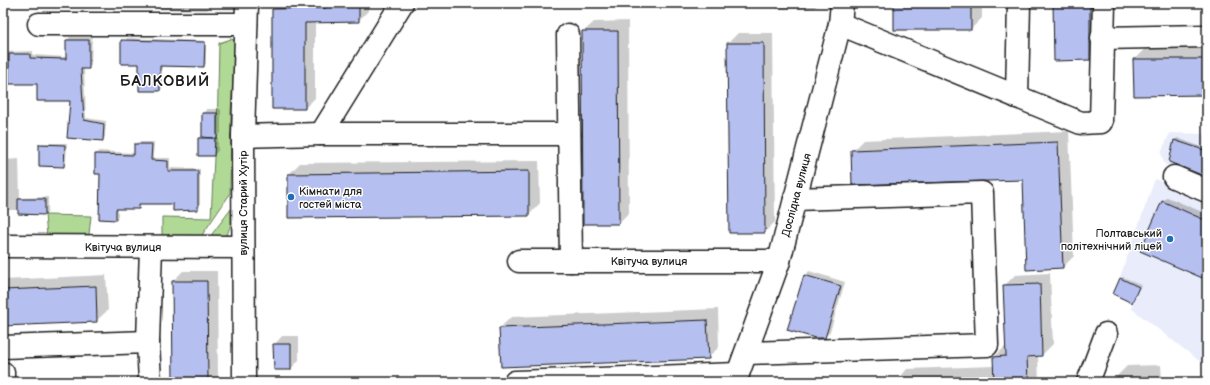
<svg xmlns="http://www.w3.org/2000/svg" width="1210" height="385" font-family="'Balsamiq Sans',sans-serif">
<style>
.built{fill:#e9ecfa}
.green{fill:#b1d996;stroke:#667a59}
.shadow{fill:#0003}
.building{fill:#b5bff0;stroke:#1c1c1c}
.lines{fill:none;stroke-linecap:round;stroke-linejoin:round}
.minor-casing{stroke:#1c1c1c;stroke-width:25}
.minor{stroke:#fff;stroke-width:22}
.poi-dot{fill:#1f6fb2;stroke:#fff;stroke-width:1.5}
.labels{text-anchor:middle;stroke-width:3;stroke-linejoin:round;paint-order:stroke}
.poi-label{font-size:11px;fill:#1c1c1c;stroke:#fff;text-anchor:start}
.street-label{font-size:11px;fill:#1c1c1c;stroke:#fff}
.district-label{font-size:15px;font-weight:bold;letter-spacing:1px;fill:#1c1c1c;stroke:#fff}
</style>
<rect width="100%" height="100%" fill="#fff"/>
<filter id="ink" filterUnits="userSpaceOnUse"><feTurbulence type="fractalNoise" baseFrequency=".025" numOctaves="2"/><feDisplacementMap in="SourceGraphic" scale="8" xChannelSelector="R" yChannelSelector="G"/><feConvolveMatrix kernelMatrix="1 2 1 2 8 2 1 2 1" color-interpolation-filters="sRGB"/></filter>
<g filter="url(#ink)">
<g class="built">
<path d="M1170 133 1207 134V183L1164 164 1161 152Z"/>
<path d="M1155 179 1207 202V367L1131 308 1140 286 1120 277Z"/>
</g>
<g class="green">
<path d="M231 39 234 40 235 45 231 112 230 194 200 238 162 236V217L211 218 215 138H217L219 43Z"/>
<path d="M231 209V224L227 235 209 238Z"/>
<path d="M45 215 91 216 89 234 88 237 47 236Z"/>
</g>
<g class="shadow">
<path d="M61 3H88L86 5 61 6Z"/>
<path d="M125 3H210V7L207 10 157 9V5H125Z"/>
<path d="M279 3H368V11L358 21 315 22V98L305 108 273 9Z"/>
<path d="M623 3H709L623 4Z"/>
<path d="M776 3H820L814 8 777 9Z"/>
<path d="M895 3H982V18L971 29Z"/>
<path d="M1054 3H1100L1101 48 1090 59Z"/>
<path d="M3 15 4 52 33 51V55L67 57V40L70 37H92L91 65 88 68H84L86 118 106 121 105 137 103 140 68 137 72 100 38 83H3Z"/>
<path d="M628 21 629 213 619 223 583 32 594 22Z"/>
<path d="M738 33H773L775 222 765 232 728 43Z"/>
<path d="M127 38 206 41V64L204 66 162 65V88L160 90H140V64L125 41Z"/>
<path d="M1207 48V94L1134 60 1145 49Z"/>
<path d="M207 109H221V133L218 136V151L214 155 199 138 203 135V113Z"/>
<path d="M1069 131 1074 256 1063 267 1024 179 852 151 863 140Z"/>
<path d="M1177 138 1207 149V176L1175 140Z"/>
<path d="M138 142H154L153 158H170V168L200 169V207L197 209 174 203H141L138 208H118V216L116 218 96 154 99 151 135 153V144Z"/>
<path d="M42 143H67L66 163 64 166 40 145Z"/>
<path d="M19 159 20 198 48 197V211L45 214 19 213V210H3V160Z"/>
<path d="M539 161 540 203 529 215 289 174 300 163Z"/>
<path d="M1167 197 1207 214V279L1162 202Z"/>
<path d="M183 271H217L218 382H174L173 281Z"/>
<path d="M809 271 845 282 830 332 825 337 805 276Z"/>
<path d="M1050 273 1053 344 1042 355H1038L1039 382H896L907 369 994 366V357L1006 346 1004 286 1015 275Z"/>
<path d="M106 275 108 310 96 321 7 325 3 329V280Z"/>
<path d="M1123 277 1141 285 1132 302 1120 279Z"/>
<path d="M718 309 719 347 708 358 502 366 500 328 511 317Z"/>
<path d="M282 336H299V360L291 369 274 345Z"/>
<path d="M1161 365 1162 382H1116V377L1127 366Z"/>
<path d="M825 377V382H786L789 379Z"/>
</g>
<g class="building">
<path d="M326 3H359V22L305 23V109H272V9L326 8Z"/>
<rect x="894" y="3" width="77" height="27"/>
<path d="M1053 3H1090V60L1054 61Z"/>
<path d="M582 31H618L619 224H583Z"/>
<path d="M66 40H89V69H81L84 120 104 124 103 141 67 138 70 101H37V84H9V54H30V58L66 59Z"/>
<path d="M121 40 205 42 204 67 160 66V91H139V64H121Z"/>
<path d="M727 43H764L765 233H729Z"/>
<path d="M1133 59H1207V95L1134 96Z"/>
<path d="M202 113H217V138H215L214 156H198V138H214L202 137Z"/>
<path d="M1174 140 1207 151V177L1169 162Z"/>
<path d="M1058 142 1063 268 1026 270 1023 180 852 185 851 150Z"/>
<path d="M39 144 65 145 64 167 39 166Z"/>
<path d="M134 144H152L151 160 168 161V171H198V210L173 211V204H139V209H116V220L99 219 100 174H95V154L134 155Z"/>
<path d="M529 171V216L288 218V174Z"/>
<path d="M18 199H45V215L18 214Z"/>
<path d="M1162 201 1207 221V280L1140 251Z"/>
<path d="M804 275 841 286 825 338H815L787 330Z"/>
<path d="M1120 278 1139 287 1132 303 1113 294Z"/>
<path d="M172 281H207L208 382H173Z"/>
<path d="M1040 284 1042 356 1027 357 1028 382H994L993 357 1006 356 1003 285Z"/>
<path d="M96 286 97 322 3 326V290Z"/>
<path d="M707 320 709 359 501 367 499 328Z"/>
<path d="M273 344H291V370H274Z"/>
</g>
<g class="lines">
<g class="minor-casing">
<g id="minor">
<path d="M39 24H246"/>
<path d="M840 24 1081 123 1101 122 1104 3"/>
<path d="M568 35 571 261"/>
<path d="M1102 38 1207 36"/>
<path d="M1017 97 1019 3"/>
<path d="M321 134 402 3"/>
<path d="M243 136 321 134H569"/>
<path d="M1174 177 1207 191"/>
<path d="M3 246 243 247"/>
<path d="M519 261H779"/>
<path d="M3 347 148 342"/>
<path d="M747 353 987 345 982 193 795 199"/>
<path d="M3 373V382"/>
<path d="M150 382 148 342 151 247"/>
<path d="M244 382 243 136 247 3"/>
<path d="M515 382 738 374"/>
<path d="M735 382 779 261 840 24 842 3"/>
<path d="M1088 382 1106 334"/>
</g>
</g>
<use href="#minor" class="minor"/>
</g>
</g>
<g class="poi-dot">
<circle cx="291" cy="197" r="4"/>
<circle cx="1170" cy="239" r="4"/>
</g>
<g class="labels">
<g class="poi-label">
<text x="299" y="195">Кімнати для<tspan x="299" dy="13">гостей міста</tspan></text>
<text x="1162" y="237" text-anchor="end">Полтавський<tspan x="1162" dy="13">політехнічний ліцей</tspan></text>
</g>
<g class="street-label">
<text transform="translate(796 195) rotate(-75)" y="4">Дослідна вулиця</text>
<text transform="translate(243 203) rotate(-90)" y="4">вулиця Старий Хутір</text>
<text x="123" y="251">Квітуча вулиця</text>
<text x="649" y="265">Квітуча вулиця</text>
</g>
<g class="district-label">
<text x="165" y="86">БАЛКОВИЙ</text>
</g>
</g>
<rect width="1210" height="385" fill="none" stroke="#fff" stroke-width="16"/>
<rect x="8" y="8" width="1194" height="369" fill="none" stroke="#1c1c1c" stroke-width="1.5" filter="url(#ink)"/>
</svg>
